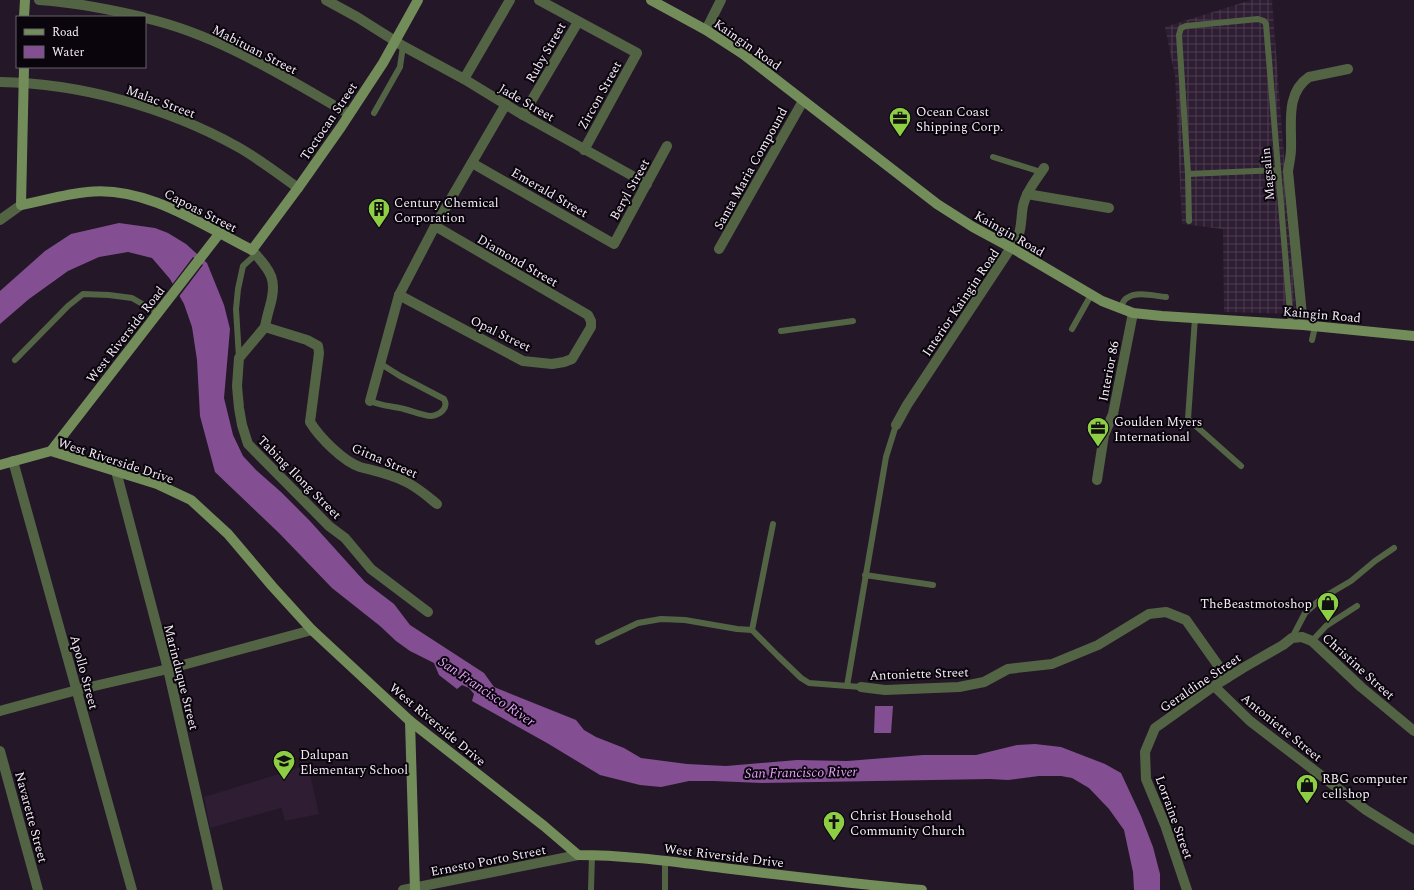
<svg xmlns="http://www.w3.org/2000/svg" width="1414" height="890" font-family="Spectral,serif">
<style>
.built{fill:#2e1d33}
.industrial{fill:url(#industrial-grid)}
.water{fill:#834f92}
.pier{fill:#241728}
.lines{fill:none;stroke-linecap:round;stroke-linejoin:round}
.lane{stroke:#536445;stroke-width:6}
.street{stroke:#536445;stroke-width:10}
.secondary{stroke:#728d5a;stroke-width:10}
.labels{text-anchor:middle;stroke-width:4;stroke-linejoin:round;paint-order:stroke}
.street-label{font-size:13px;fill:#f5ecf8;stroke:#0a050c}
.poi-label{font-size:13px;fill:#f5ecf8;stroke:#0a050c;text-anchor:start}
.water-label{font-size:14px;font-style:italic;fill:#e69ffb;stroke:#0a050c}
</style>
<defs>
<pattern id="industrial-grid" width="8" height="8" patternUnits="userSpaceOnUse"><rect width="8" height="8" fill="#2e1d33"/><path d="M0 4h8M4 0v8" fill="none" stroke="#4d3e51"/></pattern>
</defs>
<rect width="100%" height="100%" fill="#241728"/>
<path class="built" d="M308 765 319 814 285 821 281 808 210 828 204 797Z"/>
<path class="industrial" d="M1251 0H1272L1296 314 1224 312 1223 229 1182 224 1175 76 1165 27Z"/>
<g class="water">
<path d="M119 223 155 228 168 233 186 244 207 263 224 305 230 329 224 398 233 435 243 456 256 470 281 492 309 520 365 582 394 604 410 625 484 673 494 687 576 720 584 730 596 737 624 748 641 758 687 764 726 766 797 760 847 761 923 755H976L1017 745 1035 744 1061 747 1105 764 1121 773 1141 816 1153 847 1160 874V890H1134L1133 872 1124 830 1109 809 1089 788 1072 778 1061 776H1039L1008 780 990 779 762 783 713 781H689L661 787 640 785 600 775 547 743 472 701 474 694 469 688 462 685 457 689 439 675 434 663 410 651 396 641 380 626 332 588 279 533 215 472 200 416 197 360 192 327 184 304 170 279 152 258 128 252 99 257 68 271 29 299 0 324V291L45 251 71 234Z"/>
<path d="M875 706H893L891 733H874Z"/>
</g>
<path class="pier" d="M193 257 203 265 178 298 171 286Z"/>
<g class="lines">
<g class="lane">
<path d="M374 113 400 67 403 46"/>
<path d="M993 157 1041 172"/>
<path d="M1277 170 1188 174 1179 35 1181 28 1186 26 1258 19 1264 21 1266 24 1291 325"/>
<path d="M1188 174 1189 221"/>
<path d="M1120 309C1122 305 1123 300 1127 298 1137 291 1154 296 1166 297"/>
<path d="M1195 318 1188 419 1241 466"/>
<path d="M1072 329 1091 295"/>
<path d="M781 331 853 321"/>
<path d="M1312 340 1315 327"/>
<path d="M239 358 236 309 238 289 243 266 255 255"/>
<path d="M15 360 68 306 83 294 109 295 132 298 158 313"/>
<path d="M370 401C381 406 392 406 404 409 412 411 423 416 431 416 440 415 449 408 444 399L400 376 381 364"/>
<path d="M865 575 933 585"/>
<path d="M752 630 778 656 801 678 809 683 861 687"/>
<path d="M752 630 773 524"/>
<path d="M1292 638 1305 613 1322 598 1351 581 1375 561 1394 548"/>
<path d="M1312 641 1326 626 1357 606"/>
<path d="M598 642 638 623 661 619 685 620 737 629 752 630"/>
<path d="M847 686 886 457 896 425"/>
<path d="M591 890 592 855"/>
<path d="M665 890V861"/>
</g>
<g class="street">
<path d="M39 0C74 2 108 9 143 17"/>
<path d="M326 0 357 17 403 46 464 79 523 115 647 184"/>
<path d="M539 0 637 53 584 150"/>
<path d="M145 18C219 35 284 77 349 114"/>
<path d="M706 30 721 0"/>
<path d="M464 79 510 0"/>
<path d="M0 82C80 83 168 108 238 147 259 159 279 174 298 188"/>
<path d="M523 115 578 22"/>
<path d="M472 163 614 244 667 146"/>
<path d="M1027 194 1109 208"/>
<path d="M0 220 21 205"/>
<path d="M719 249 803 101"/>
<path d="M252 250C270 271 278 278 270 306 268 313 266 320 265 327"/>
<path d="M399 295 523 361 552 364 564 362 572 359 591 327V321L588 315 435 226"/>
<path d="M1303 325 1288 171C1289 164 1291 156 1291 149 1292 125 1285 93 1309 77L1348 69"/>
<path d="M265 327 239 358 237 386 239 408 242 425 248 444 329 526 345 538 371 569 428 612"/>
<path d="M265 327 307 340 318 346 319 353 310 422C320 438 343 461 360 467 375 471 390 474 404 481 416 486 426 495 437 504"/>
<path d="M370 401 399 295 435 226 506 104"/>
<path d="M896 425 907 405 1018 237C1022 227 1021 216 1023 206 1026 192 1036 180 1044 168"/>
<path d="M13 461 132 890"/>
<path d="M116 471 168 669 218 890"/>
<path d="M1097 480 1104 435 1113 414 1133 313"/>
<path d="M1214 686 1250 721 1366 810 1414 840"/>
<path d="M861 687 885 690 959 687 984 682 1008 669 1052 664 1098 645 1149 614 1166 612 1186 620 1227 678"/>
<path d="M0 711 77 690 168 669 312 630"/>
<path d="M0 751 38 890"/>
<path d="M403 890 578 855"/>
<path d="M1187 890 1165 825 1146 779 1145 752 1155 728 1214 686 1243 668 1283 645 1292 638 1302 637 1312 641 1361 687 1414 731"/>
</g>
<g class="secondary">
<path d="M651 0 706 30 743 54 937 204 973 227 1012 248 1102 301 1133 313 1162 316 1303 325 1414 336"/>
<path d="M24 17 25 0"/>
<path d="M24 67 21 205C43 201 65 194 87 192 145 185 202 225 252 250L298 188 341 127 383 63 418 0"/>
<path d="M51 451 219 234"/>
<path d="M0 465 51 451 157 484 191 500 228 534 272 586 312 630 410 721 544 826 578 855C627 855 675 862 723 868 789 876 856 884 922 890"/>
<path d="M410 721 415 890"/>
</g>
</g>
<defs>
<g id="office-pin" transform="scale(1.15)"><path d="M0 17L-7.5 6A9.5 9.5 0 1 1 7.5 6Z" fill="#8dce44" stroke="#0a050c"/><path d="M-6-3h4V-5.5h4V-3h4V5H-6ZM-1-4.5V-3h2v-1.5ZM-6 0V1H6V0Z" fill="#111"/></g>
<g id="building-pin" transform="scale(1.15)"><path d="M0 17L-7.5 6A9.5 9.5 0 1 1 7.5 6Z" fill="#8dce44" stroke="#0a050c"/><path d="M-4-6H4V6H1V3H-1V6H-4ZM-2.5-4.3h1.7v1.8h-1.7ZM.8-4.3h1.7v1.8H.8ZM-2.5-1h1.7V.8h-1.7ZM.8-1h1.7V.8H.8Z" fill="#111"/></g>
<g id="shop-pin" transform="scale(1.15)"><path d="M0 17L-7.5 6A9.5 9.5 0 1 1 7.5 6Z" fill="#8dce44" stroke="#0a050c"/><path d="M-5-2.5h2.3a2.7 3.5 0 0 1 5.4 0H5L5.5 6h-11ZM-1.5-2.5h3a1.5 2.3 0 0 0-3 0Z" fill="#111"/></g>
<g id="school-pin" transform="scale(1.15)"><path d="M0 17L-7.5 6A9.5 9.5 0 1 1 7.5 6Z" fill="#8dce44" stroke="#0a050c"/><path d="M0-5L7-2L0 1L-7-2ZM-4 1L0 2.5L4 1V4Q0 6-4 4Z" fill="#111"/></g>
<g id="church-pin" transform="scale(1.15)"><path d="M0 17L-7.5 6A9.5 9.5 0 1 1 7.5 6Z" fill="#8dce44" stroke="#0a050c"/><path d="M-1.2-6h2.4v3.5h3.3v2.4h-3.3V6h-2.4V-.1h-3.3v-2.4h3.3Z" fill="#111"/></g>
</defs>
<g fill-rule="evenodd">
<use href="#office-pin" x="900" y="118"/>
<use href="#building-pin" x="379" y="209"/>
<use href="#office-pin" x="1098" y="428"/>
<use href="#shop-pin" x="1328" y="603"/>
<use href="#school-pin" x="284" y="761"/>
<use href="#shop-pin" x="1307" y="785"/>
<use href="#church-pin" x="834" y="822"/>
</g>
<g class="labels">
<g class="street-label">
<text transform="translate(748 44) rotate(35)" y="5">Kaingin Road</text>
<text transform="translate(255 49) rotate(27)" y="5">Mabituan Street</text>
<text transform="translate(545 52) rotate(-60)" y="5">Ruby Street</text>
<text transform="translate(599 95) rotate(-61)" y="5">Zircon Street</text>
<text transform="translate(161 101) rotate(20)" y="5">Malac Street</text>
<text transform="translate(527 102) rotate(30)" y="5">Jade Street</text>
<text transform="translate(328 121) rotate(-56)" y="5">Toctocan Street</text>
<text transform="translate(750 168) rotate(-61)" y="5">Santa Maria Compound</text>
<text transform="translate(1267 174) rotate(-95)" y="5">Magsalin</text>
<text transform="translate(629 189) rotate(-61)" y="5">Beryl Street</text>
<text transform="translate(550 192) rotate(30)" y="5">Emerald Street</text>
<text transform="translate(201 210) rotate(27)" y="5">Capoas Street</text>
<text transform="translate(1010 233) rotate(30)" y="5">Kaingin Road</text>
<text transform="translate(518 260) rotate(30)" y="5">Diamond Street</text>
<text transform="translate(960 302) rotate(-56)" y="5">Interior Kaingin Road</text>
<text transform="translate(1322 314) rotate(5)" y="5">Kaingin Road</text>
<text transform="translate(501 333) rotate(26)" y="5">Opal Street</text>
<text transform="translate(125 334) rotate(-52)" y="5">West Riverside Road</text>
<text transform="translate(1108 371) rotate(-79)" y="5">Interior 86</text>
<text transform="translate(116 460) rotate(18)" y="5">West Riverside Drive</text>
<text transform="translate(385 460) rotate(23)" y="5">Gitna Street</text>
<text transform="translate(300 477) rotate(45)" y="5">Tabing Ilong Street</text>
<text transform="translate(1359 666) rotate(42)" y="5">Christine Street</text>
<text transform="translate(85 672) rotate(75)" y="5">Apollo Street</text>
<text transform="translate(919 673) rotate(-2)" y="5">Antoniette Street</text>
<text transform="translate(182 677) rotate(76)" y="5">Marinduque Street</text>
<text transform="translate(1200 682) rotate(-34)" y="5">Geraldine Street</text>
<text transform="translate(438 724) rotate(40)" y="5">West Riverside Drive</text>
<text transform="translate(1282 727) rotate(39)" y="5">Antoniette Street</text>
<text transform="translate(32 817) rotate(75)" y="5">Navarette Street</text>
<text transform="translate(1175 817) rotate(70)" y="5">Lorraine Street</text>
<text transform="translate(724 855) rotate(7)" y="5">West Riverside Drive</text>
<text transform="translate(488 860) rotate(-11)" y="5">Ernesto Porto Street</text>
</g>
<g class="poi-label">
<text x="916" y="116">Ocean Coast<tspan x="916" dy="15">Shipping Corp.</tspan></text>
<text x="394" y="207">Century Chemical<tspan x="394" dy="15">Corporation</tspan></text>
<text x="1114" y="426">Goulden Myers<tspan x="1114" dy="15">International</tspan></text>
<text x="1312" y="608" text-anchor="end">TheBeastmotoshop</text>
<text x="300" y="759">Dalupan<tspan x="300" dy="15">Elementary School</tspan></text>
<text x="1322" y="783">RBG computer<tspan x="1322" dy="15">cellshop</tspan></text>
<text x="850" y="820">Christ Household<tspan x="850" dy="15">Community Church</tspan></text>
</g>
<g class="water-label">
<text transform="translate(487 691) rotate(34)" y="5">San Francisco River</text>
<text transform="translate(801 772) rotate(-1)" y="5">San Francisco River</text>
</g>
</g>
<rect x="16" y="16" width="130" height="52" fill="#0a050c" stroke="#68616a"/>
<rect x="24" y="29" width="20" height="6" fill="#728d5a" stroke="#68616a"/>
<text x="52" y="36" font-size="12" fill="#f5ecf8">Road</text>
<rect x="24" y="46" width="20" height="12" fill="#834f92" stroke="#68616a"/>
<text x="52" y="56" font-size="12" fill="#f5ecf8">Water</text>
</svg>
